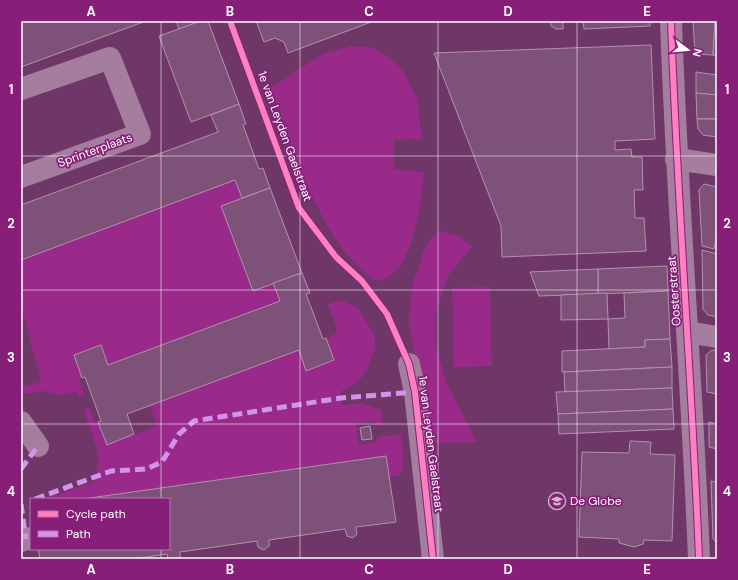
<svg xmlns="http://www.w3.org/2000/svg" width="738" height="580" font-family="'DM Sans',sans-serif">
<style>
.green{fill:#992a8a}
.building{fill:#7e5178;stroke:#b391ae}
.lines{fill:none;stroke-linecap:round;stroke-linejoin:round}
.minor{stroke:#a57d9e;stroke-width:22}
.quiet{stroke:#d193ec;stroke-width:5;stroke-dasharray:10 5;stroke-linecap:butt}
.cycleway-casing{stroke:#871f78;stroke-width:8}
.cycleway{stroke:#ff80c0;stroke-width:6}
.grid{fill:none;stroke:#fff;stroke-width:1;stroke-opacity:0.55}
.labels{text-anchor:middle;stroke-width:3.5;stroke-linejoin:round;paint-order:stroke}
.street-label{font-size:12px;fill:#fff;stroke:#871f78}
.poi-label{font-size:12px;fill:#fff;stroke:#871f78;text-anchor:start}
.neatline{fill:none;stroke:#fff;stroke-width:1.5}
.grid-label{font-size:13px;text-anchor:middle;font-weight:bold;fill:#fff}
</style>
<rect width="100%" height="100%" fill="#6f3767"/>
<g class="green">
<path d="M351 46 371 47 391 59 403 71 417 98 422 139 394 140V169L424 172C421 202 415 258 389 277 386 279 380 280 377 281 322 249 292 145 270 88L323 54Z"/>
<path d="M235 180 242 198 221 206 273 283 280 301 108 365 101 345 74 355 82 378 79 380 85 395 79 397 77 392 61 395 44 391 24 394 22 387 41 382 21 304V260Z"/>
<path d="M438 231 459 236 472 247 449 274 436 311V347L447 384 477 442 430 443 409 321 412 286 425 247Z"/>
<path d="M490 287 492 366 454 367 452 288Z"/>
<path d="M341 300 358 308 375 336V347L368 368 362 377 352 386 340 392 341 405 362 403 381 410 383 425 375 426 374 421 356 424 359 445 377 442V437L401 434 404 468 399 476 389 477 386 456 83 499H45L97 481 98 453 84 409 90 408 95 423 98 422 107 445 157 426 150 405 299 350 306 371 334 360 326 338 336 334 337 328 328 304Z"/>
</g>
<g class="building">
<path d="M21 21H146L21 67Z"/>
<path d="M176 21H201L179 29Z"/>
<path d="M201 21H208L239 104 191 122 159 36Z"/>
<path d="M256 21H374L288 53 284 42 275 38 264 42Z"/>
<path d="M551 21H563V29H556L551 26Z"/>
<path d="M583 21H650V26L584 29Z"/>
<path d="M693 21H715L713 55 695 54Z"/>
<path d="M715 21H717V56L713 55Z"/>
<path d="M651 45 655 139 615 141V150L631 149 632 157H642L643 190H634L635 218H644L646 251 502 257 501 226 434 53Z"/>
<path d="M696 72 717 75V95L696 93Z"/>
<path d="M696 93 717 95V119H697Z"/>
<path d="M239 104 246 124 243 125 259 169 263 168 270 188 242 198 235 180 21 260V205L218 132 211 115Z"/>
<path d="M697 119H717V137L703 135 698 129Z"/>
<path d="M704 184 717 187V232L714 249 702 246 699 190Z"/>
<path d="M270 188 302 273 253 291 221 206Z"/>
<path d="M702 250 717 254V317L708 315 703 309Z"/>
<path d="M667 266 668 291 598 294V269Z"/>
<path d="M598 269V294L539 296 530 272Z"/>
<path d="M302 273 310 293 306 294 323 339 326 338 334 360 306 371 299 350 127 414 134 434 107 445 98 422 101 421 85 377 82 378 74 355 101 345 108 365 280 301 273 283Z"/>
<path d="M668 291 670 339 645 340V347L609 349 608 319 625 318 624 293Z"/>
<path d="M607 293 608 319 561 320V295Z"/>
<path d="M670 339 672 367 562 372V351L645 347V340Z"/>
<path d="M712 350 717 351V394L707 392 706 355Z"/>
<path d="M672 367V388L565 392 564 372Z"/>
<path d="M672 388 673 409 558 414 556 392Z"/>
<path d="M673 409 674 429 559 434 558 414Z"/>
<path d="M709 422 717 424V449L709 447Z"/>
<path d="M370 426 372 439 362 440 360 428Z"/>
<path d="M630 441 651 442 650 454 675 455 672 541 644 540 643 544 634 547 619 543V539L579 537 582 452 629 453Z"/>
<path d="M386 456 396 522 356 527 357 534 353 538 347 536 345 529 269 540V546L264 550 258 547 257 541 180 552V559H168L167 554 133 559H40L38 549H169V499H83Z"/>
<path d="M711 481 717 482V543L713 539Z"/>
</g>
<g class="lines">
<g class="minor">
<path d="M671 21C677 201 692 379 699 559"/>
<path d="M21 89 110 58 140 134 21 177"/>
<path d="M676 159 717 165"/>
<path d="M688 332 717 337"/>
<path d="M409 364 415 392 433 559"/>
<path d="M21 422 38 446"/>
<path d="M21 541 31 538"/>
</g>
<g class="quiet">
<path d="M21 469 38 446"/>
<path d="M35 499 111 471 146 469 162 462 179 434 194 421 341 398 415 392"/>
<path d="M21 504 26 539"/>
</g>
<g class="cycleway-casing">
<g id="cycleway">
<path d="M230 21 299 208 336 257 362 281 387 314 409 364 415 392 433 559"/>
<path d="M671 21C677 201 692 379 699 559"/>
</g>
</g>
<use href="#cycleway" class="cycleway"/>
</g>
<path class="grid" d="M161 21V499M300 21V559M438 21V559M577 21V559M21 156H717M21 290H717M21 424H717M161 549V559"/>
<defs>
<g id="school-ring" transform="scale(0.9)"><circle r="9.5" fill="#871f78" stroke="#cdb9ca" stroke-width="1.5"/><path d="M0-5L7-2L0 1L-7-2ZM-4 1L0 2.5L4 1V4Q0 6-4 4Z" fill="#cdb9ca"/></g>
</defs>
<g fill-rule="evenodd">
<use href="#school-ring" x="557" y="501"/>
</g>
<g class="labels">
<g class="street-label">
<text transform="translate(285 136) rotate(70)" y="4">1e van Leyden Gaelstraat</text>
<text transform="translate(95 150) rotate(-20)" y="4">Sprinterplaats</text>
<text transform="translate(674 291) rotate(-94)" y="4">Oosterstraat</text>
<text transform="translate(431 444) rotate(83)" y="4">1e van Leyden Gaelstraat</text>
</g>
<g class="poi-label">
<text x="570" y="505">De Globe</text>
</g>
</g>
<rect width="738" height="580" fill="none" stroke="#871f78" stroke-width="44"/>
<rect x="30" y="498" width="140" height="52" fill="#871f78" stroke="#b779ae"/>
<rect x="38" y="511" width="20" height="6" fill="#ff80c0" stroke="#b779ae"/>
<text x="66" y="518" font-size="12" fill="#ffffff">Cycle path</text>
<rect x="38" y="531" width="20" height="6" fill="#d193ec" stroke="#b779ae"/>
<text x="66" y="538" font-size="12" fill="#ffffff">Path</text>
<g transform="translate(688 50) rotate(106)" stroke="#871f78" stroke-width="3" paint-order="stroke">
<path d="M0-3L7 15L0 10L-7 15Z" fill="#ffffff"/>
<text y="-6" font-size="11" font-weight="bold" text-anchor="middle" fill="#ffffff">N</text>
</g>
<rect x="22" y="22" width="694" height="536" class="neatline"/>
<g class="grid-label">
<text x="91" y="16">A</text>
<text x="230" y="16">B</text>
<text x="369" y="16">C</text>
<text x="508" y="16">D</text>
<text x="647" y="16">E</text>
<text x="11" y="94">1</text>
<text x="727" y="94">1</text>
<text x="11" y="228">2</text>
<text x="727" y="228">2</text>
<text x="11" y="362">3</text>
<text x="727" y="362">3</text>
<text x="11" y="496">4</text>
<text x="727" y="496">4</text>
<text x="91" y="574">A</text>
<text x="230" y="574">B</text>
<text x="369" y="574">C</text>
<text x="508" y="574">D</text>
<text x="647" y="574">E</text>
</g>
</svg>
